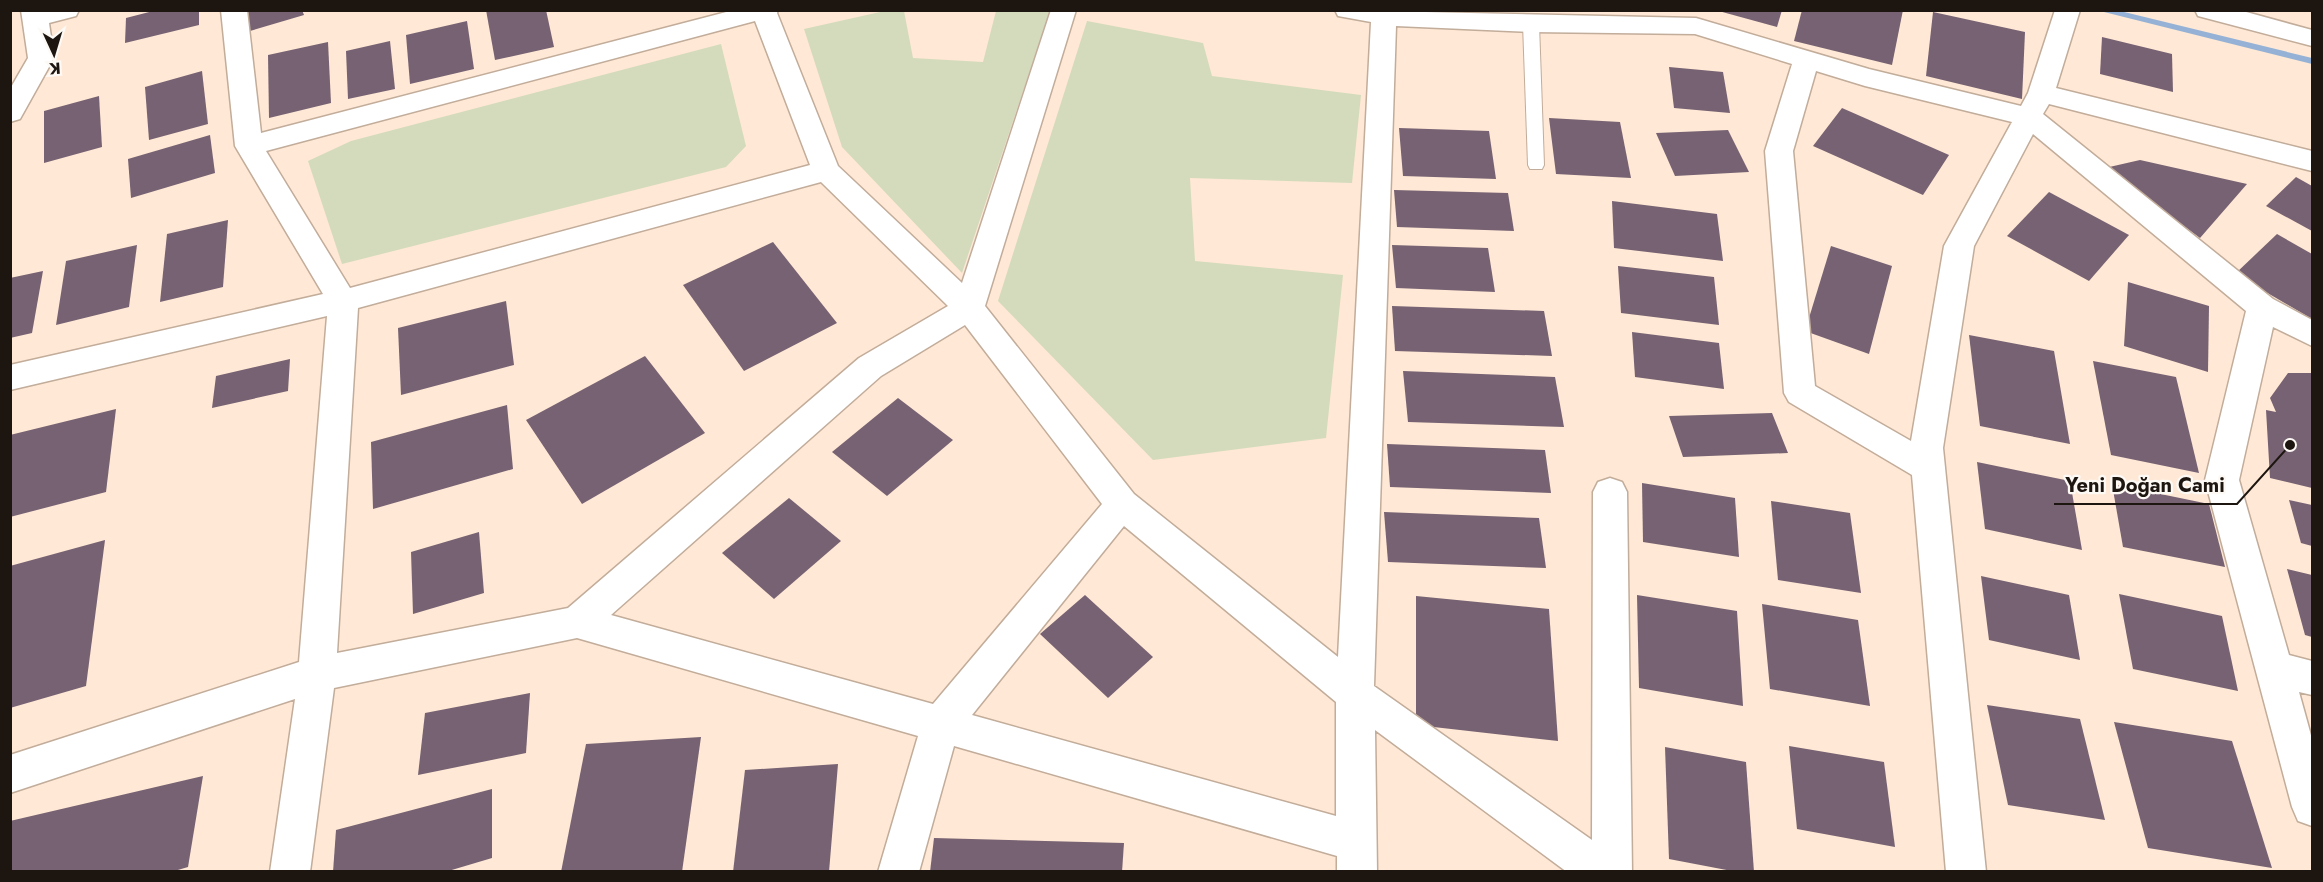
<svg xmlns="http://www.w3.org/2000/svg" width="2323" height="882" font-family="Jost,sans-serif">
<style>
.green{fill:#d4dbbc}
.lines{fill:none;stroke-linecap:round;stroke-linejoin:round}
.stream{fill:#95b2d6;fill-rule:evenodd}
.building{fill:#766272}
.service-casing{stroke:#c2ac9a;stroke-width:2}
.minor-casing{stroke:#c2ac9a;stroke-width:3}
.service{fill:#fff;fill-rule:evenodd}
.minor{fill:#fff;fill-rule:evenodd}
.leader{fill:none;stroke:#1d150f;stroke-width:2}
.callout-dot{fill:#1d150f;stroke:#fdf9f5;stroke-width:2}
.callout-label{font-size:20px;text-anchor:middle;font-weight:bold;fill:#1d150f;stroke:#fdf9f5;stroke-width:4.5;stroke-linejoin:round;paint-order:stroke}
</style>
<rect width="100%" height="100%" fill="#ffe8d5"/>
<g class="green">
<path d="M889 10 904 11 913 58 983 62 996 11H1050L962 273 842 147 804 29Z"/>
<path d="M1087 21 1203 43 1212 76 1361 95 1352 183 1190 178 1195 261 1343 275 1326 438 1153 460 998 301Z"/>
<path d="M721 44 746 146 726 167 342 264 308 161 351 141Z"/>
</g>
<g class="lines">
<path class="stream" d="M2096 10H2116L2312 58V64Z"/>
</g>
<g class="building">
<path d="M157 10H199V25L125 43 126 18Z"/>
<path d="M246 10H302L304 15 250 31Z"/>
<path d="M486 10H546L554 47 495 60Z"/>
<path d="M1715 10H1782L1777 27Z"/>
<path d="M1802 10H1903L1892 65 1794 41Z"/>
<path d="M1933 12 2025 32 2022 99 1926 76Z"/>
<path d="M467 21 474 69 410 84 406 35Z"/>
<path d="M2102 37 2172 54 2173 92 2100 74Z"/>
<path d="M390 41 395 89 348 99 346 51Z"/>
<path d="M328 42 331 103 269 118 268 55Z"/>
<path d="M1669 67 1723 72 1730 113 1674 108Z"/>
<path d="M202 71 208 124 149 140 145 87Z"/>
<path d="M99 96 102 147 44 163V111Z"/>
<path d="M1842 108 1949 155 1923 195 1813 146Z"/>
<path d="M1549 118 1620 122 1631 178 1556 174Z"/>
<path d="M1399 128 1489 131 1496 179 1403 176Z"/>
<path d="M1728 130 1749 172 1675 176 1656 133Z"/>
<path d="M210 135 215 173 131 198 128 159Z"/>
<path d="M2140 160 2247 184 2200 238 2105 168Z"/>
<path d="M2296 177 2312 186V231L2266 206Z"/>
<path d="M1394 190 1508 193 1514 231 1397 227Z"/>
<path d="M2049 192 2129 235 2089 281 2007 236Z"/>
<path d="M1612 201 1717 214 1723 261 1614 248Z"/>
<path d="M228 220 223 287 160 302 167 234Z"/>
<path d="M2277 234 2312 254V319L2235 274Z"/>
<path d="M773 242 837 323 744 371 683 285Z"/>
<path d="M137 245 129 307 56 325 66 261Z"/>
<path d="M1392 245 1488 248 1495 292 1396 288Z"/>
<path d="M1831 246 1892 266 1869 354 1805 331Z"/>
<path d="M1618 266 1714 277 1719 325 1621 313Z"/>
<path d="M43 271 32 333 10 338V278Z"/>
<path d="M2128 282 2209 306 2208 372 2124 346Z"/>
<path d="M506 301 514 365 401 395 398 328Z"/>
<path d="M1392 306 1544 311 1552 356 1395 351Z"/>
<path d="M1632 332 1719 343 1724 389 1635 377Z"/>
<path d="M1969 335 2054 351 2070 444 1980 426Z"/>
<path d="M645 356 705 433 582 504 526 420Z"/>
<path d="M290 359 288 391 212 408 216 376Z"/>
<path d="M2093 361 2176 377 2199 473 2111 455Z"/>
<path d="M1403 371 1555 377 1564 427 1408 422Z"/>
<path d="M2288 373H2312V488L2270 478 2266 410 2276 412 2270 398Z"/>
<path d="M898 398 953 440 887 496 832 452Z"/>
<path d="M507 405 513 469 373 509 371 442Z"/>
<path d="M116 409 106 492 10 517V435Z"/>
<path d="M1772 413 1788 453 1683 457 1669 416Z"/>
<path d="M1387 444 1545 450 1551 493 1390 487Z"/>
<path d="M1977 462 2070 481 2082 550 1985 529Z"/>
<path d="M1642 483 1735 498 1739 557 1643 542Z"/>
<path d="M2112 484 2209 504 2225 567 2123 547Z"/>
<path d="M789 498 841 541 774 599 722 553Z"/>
<path d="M2289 500 2312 505V546L2301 543Z"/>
<path d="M1771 501 1850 513 1861 593 1778 580Z"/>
<path d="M1384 512 1539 518 1546 568 1388 562Z"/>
<path d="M479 532 484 593 413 614 411 552Z"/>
<path d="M105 540 86 686 10 708V566Z"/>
<path d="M2287 569 2312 575V637L2305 635Z"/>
<path d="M1981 576 2069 595 2080 660 1989 640Z"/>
<path d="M2119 594 2222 616 2238 691 2133 669Z"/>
<path d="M1085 595 1153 657 1108 698 1040 634Z"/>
<path d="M1637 595 1737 611 1743 706 1639 688Z"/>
<path d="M1416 596 1549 609 1558 741 1416 725Z"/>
<path d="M1762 604 1858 620 1870 706 1770 689Z"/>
<path d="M530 693 526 753 418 775 425 713Z"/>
<path d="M1987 705 2080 719 2105 820 2008 805Z"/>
<path d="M2114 722 2232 741 2272 868 2148 848Z"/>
<path d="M701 737 682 872H561L586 744Z"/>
<path d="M1789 746 1884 762 1895 847 1797 829Z"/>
<path d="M1665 747 1746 762 1754 872H1737L1669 859Z"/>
<path d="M838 764 829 872H733L745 770Z"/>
<path d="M203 776 188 867 171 872H10V821Z"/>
<path d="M492 789V858L445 872H333L336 830Z"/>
<path d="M934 838 1124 843 1122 872H930Z"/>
</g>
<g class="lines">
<g class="service-casing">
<path id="service" d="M1531 19 1539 24 1544 165 1542 169H1530L1528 165 1523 24Z"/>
</g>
<g class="minor-casing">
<g id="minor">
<path d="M21 10H79L76 16 49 23 54 58 20 119 10 122V89L28 58Z"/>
<path d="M221 10H247L261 133 734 10H778L777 13 838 166 962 283 1051 10H1076L985 306 1134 494 1338 657 1371 22 1338 16 1335 10 1696 18 1869 69 2021 106 2028 93 2055 10H2080L2056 88 2312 151V171L2049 104 2043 114 2273 299 2312 320V346L2273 327 2239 480 2289 655 2312 661V695L2299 692 2312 739V826L2298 821 2292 807 2205 480 2246 311 2033 134 1974 246 1943 448 1986 872H1946L1912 475 1789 402 1784 393 1765 151 1792 64 1695 34 1531 32 1396 26 1374 686 1592 840 1593 492 1598 482 1610 478 1622 482 1627 492 1632 872H1567L1375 730 1377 872H1337V856L954 746 919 872H878L918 736 577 638 334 688 310 872H270L295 699 10 793V755L299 662 327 316 10 390V365L323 294 235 146ZM755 21 810 165 350 288 266 151ZM1816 71 1865 86 2012 122 1944 246 1911 441 1815 386 1793 151ZM821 182 948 306 859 358 568 608 337 653 358 308ZM965 325 1102 504 933 704 611 615 881 376ZM1124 526 1336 702V816L972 715Z"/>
<path d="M2195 10H2239L2312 30V46L2198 16Z"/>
</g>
</g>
<use href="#service" class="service"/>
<use href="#minor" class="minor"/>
</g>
<path class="leader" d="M2290 445L2237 504H2054"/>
<circle class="callout-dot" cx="2290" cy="445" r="6"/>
<g class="callout-label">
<text x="2145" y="492">Yeni Doğan Cami</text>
</g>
<rect width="2323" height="882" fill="none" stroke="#1d150f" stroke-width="24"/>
<g transform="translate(54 54) rotate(176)" stroke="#fdf9f5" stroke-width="4.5" paint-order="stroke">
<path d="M0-4.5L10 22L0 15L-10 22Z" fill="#1d150f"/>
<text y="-9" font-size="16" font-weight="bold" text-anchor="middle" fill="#1d150f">K</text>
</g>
</svg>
